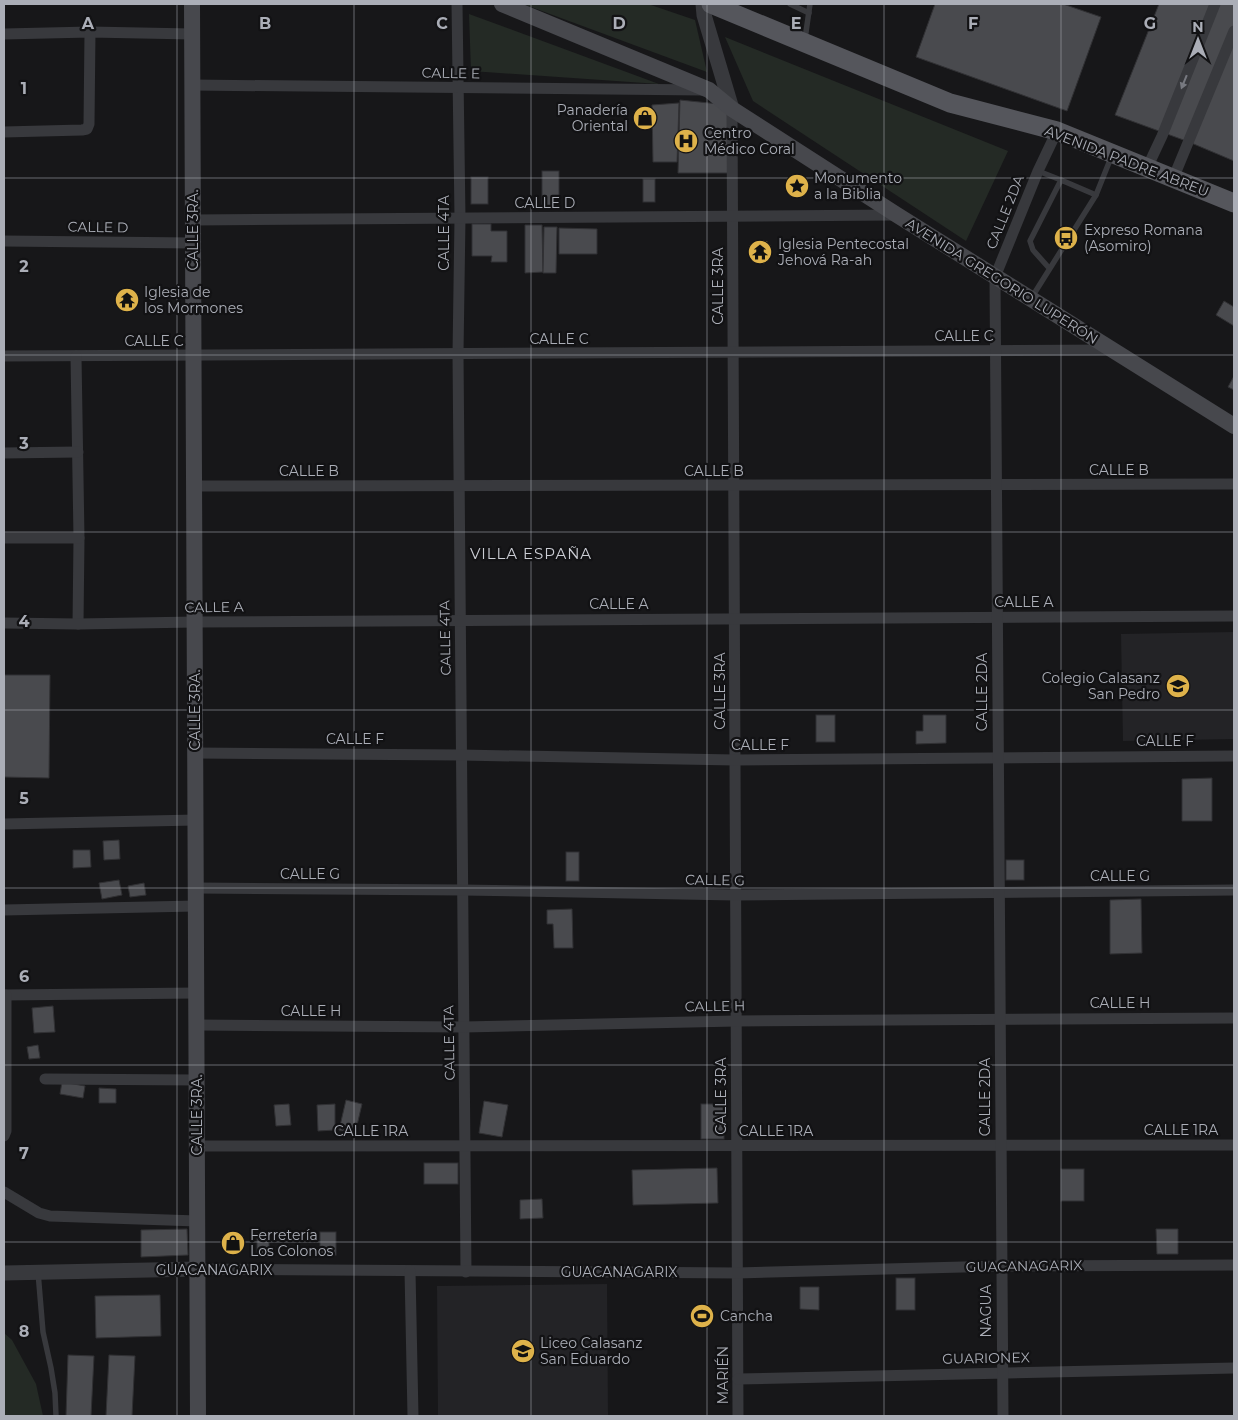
<svg xmlns="http://www.w3.org/2000/svg" width="1238" height="1420" font-family="Montserrat,sans-serif">
<style>
.built{fill:#232326}
.green{fill:#242a25}
.building{fill:#494a4e;stroke:#313134}
.lines{fill:none;stroke-linecap:round;stroke-linejoin:round}
.service{stroke:#38393d;stroke-width:5.5}
.minor{stroke:#38393d;stroke-width:11}
.tertiary{stroke:#38393d;stroke-width:15}
.secondary{stroke:#47484d;stroke-width:16}
.primary{stroke:#55565c;stroke-width:19}
.oneway{fill:#777980}
.grid{fill:none;stroke:#abaeb7;stroke-width:1;stroke-opacity:0.55}
.labels{text-anchor:middle;stroke-width:4.5;stroke-linejoin:round;paint-order:stroke}
.street-label{font-size:14px;fill:#abaeb7;stroke:#121214}
.poi-label{font-size:14px;fill:#abaeb7;stroke:#121214;text-anchor:start}
.neighbourhood-label{font-size:15px;letter-spacing:1px;fill:#cbcdd4;stroke:#121214}
.grid-label{font-size:16px;text-anchor:middle;font-weight:bold;fill:#abaeb7;stroke:#121214;stroke-width:4.5;stroke-linejoin:round;paint-order:stroke}
</style>
<rect width="100%" height="100%" fill="#171719"/>
<g class="built">
<path d="M1234 632V739L1123 741 1121 634Z"/>
<path d="M607 1284 608 1416H438L437 1286Z"/>
</g>
<g class="green">
<path d="M523 4H648L695 20 707 72Z"/>
<path d="M469 14 659 84 471 71Z"/>
<path d="M725 37 1008 151 966 241 753 101Z"/>
<path d="M4 1333 12 1340 36 1384 43 1416H4Z"/>
</g>
<g class="building">
<path d="M935 4H1063L1101 17 1067 111 916 57Z"/>
<path d="M1159 4H1234V161L1189 142 1115 115Z"/>
<path d="M680 100 719 104 729 110 730 173H678Z"/>
<path d="M679 103 677 162H653L652 105Z"/>
<rect x="542" y="171" width="17" height="36"/>
<rect x="471" y="177" width="17" height="27"/>
<rect x="643" y="179" width="12" height="23"/>
<path d="M472 224H491V231H507V262H491L492 256H472Z"/>
<path d="M525 225H542L543 272 525 273Z"/>
<path d="M544 227H557L556 273H543Z"/>
<path d="M559 228 597 229V254H559Z"/>
<path d="M1224 301 1234 307V326L1216 315Z"/>
<path d="M1234 376V390L1228 387Z"/>
<path d="M4 675H50L49 778 4 777Z"/>
<rect x="816" y="715" width="19" height="27"/>
<path d="M923 715H946V743L916 744V731H923Z"/>
<path d="M1212 778V821H1182V779Z"/>
<path d="M119 840 120 859 104 860 103 841Z"/>
<path d="M73 850H90L91 867 73 868Z"/>
<rect x="566" y="852" width="13" height="29"/>
<rect x="1006" y="860" width="18" height="20"/>
<path d="M119 880 122 895 102 899 99 883Z"/>
<path d="M144 883 146 895 130 897 128 886Z"/>
<path d="M1141 899 1142 953 1110 954V900Z"/>
<path d="M572 909 573 948H554L553 924H547V910Z"/>
<path d="M53 1006 55 1032 34 1033 32 1008Z"/>
<path d="M38 1045 40 1058 29 1059 27 1047Z"/>
<path d="M62 1082 85 1086 83 1098 60 1094Z"/>
<path d="M99 1088 116 1089V1103H99Z"/>
<path d="M346 1100 362 1104 355 1134 339 1130Z"/>
<path d="M484 1101 508 1105 502 1137 479 1133Z"/>
<path d="M289 1104 291 1125 276 1126 274 1105Z"/>
<path d="M335 1104V1130L318 1131 317 1105Z"/>
<rect x="701" y="1104" width="23" height="35"/>
<rect x="424" y="1163" width="34" height="21"/>
<path d="M717 1168 718 1203 633 1205 632 1170Z"/>
<rect x="1061" y="1169" width="23" height="32"/>
<path d="M542 1199 543 1218 520 1219V1200Z"/>
<path d="M187 1229 188 1255 141 1257V1230Z"/>
<path d="M1156 1229H1178V1254H1157Z"/>
<rect x="320" y="1232" width="16" height="23"/>
<rect x="257" y="1233" width="12" height="24"/>
<rect x="896" y="1278" width="19" height="32"/>
<path d="M800 1287H819V1310L800 1309Z"/>
<path d="M160 1295 161 1336 96 1338 95 1296Z"/>
<path d="M68 1355 94 1356 91 1416H66Z"/>
<path d="M109 1355 135 1356 132 1416H106Z"/>
</g>
<g class="lines">
<g class="service">
<path d="M790 4 809 13"/>
<path d="M805 39 810 4"/>
<path d="M1038 171 1061 180"/>
<path d="M1049 268 1033 250 1030 241 1061 180 1096 195"/>
<path d="M1032 297 1096 195 1112 155"/>
<path d="M38 1272 43 1332 51 1368 55 1393 56 1416"/>
</g>
<g class="minor">
<path d="M457 4 460 218 458 354 466 1272"/>
<path d="M4 34 90 32 192 34"/>
<path d="M192 85 703 90"/>
<path d="M732 109 738 1416"/>
<path d="M4 132 82 130 87 129 89 124 90 32"/>
<path d="M1147 168 1162 136 1215 4"/>
<path d="M1173 179 1234 31"/>
<path d="M193 220 896 215"/>
<path d="M4 241 193 243"/>
<path d="M4 356 1113 350"/>
<path d="M76 356 79 538 78 624"/>
<path d="M4 453 78 452"/>
<path d="M194 486 1234 484"/>
<path d="M4 538H79"/>
<path d="M4 623 78 624 195 622 1234 616"/>
<path d="M195 753 461 755 735 760 1234 756"/>
<path d="M4 824 196 820"/>
<path d="M196 888 463 890 735 895 1234 890"/>
<path d="M4 910 196 906"/>
<path d="M4 995 196 993"/>
<path d="M197 1025 464 1027 736 1021 1234 1018"/>
<path d="M45 1079 197 1080"/>
<path d="M4 1136 6 1131V995"/>
<path d="M197 1146 1234 1145"/>
<path d="M4 1192 39 1213 50 1216 197 1221"/>
<path d="M198 1269 737 1273 1001 1266 1234 1265"/>
<path d="M410 1271 413 1416"/>
<path d="M738 1379 1234 1368"/>
<path d="M1003 1416 995 277 1038 171 1057 131"/>
</g>
<g class="tertiary">
<path d="M703 4 704 15 732 109"/>
<path d="M4 1273 198 1269"/>
</g>
<g class="secondary">
<path d="M192 4 198 1416"/>
<path d="M502 4 709 90 732 109 897 215 1234 426"/>
</g>
<path class="primary" d="M711 4 950 103 1057 131 1234 203"/>
</g>
<defs><path id="oneway-solid" d="M-6-.8H1V-3.2L6.5 0L1 3.2V.8H-6Z" transform="scale(1.25)"/></defs>
<use class="oneway" href="#oneway-solid" transform="translate(1184 82) rotate(112)"/>
<path class="grid" d="M177 4V1416M354 4V1416M531 4V1416M707 4V1416M884 4V1416M1061 4V1416M4 178H1234M4 355H1234M4 532H1234M4 710H1234M4 888H1234M4 1065H1234M4 1242H1234"/>
<defs>
<g id="shop-disc" transform="scale(1.25)"><circle r="9.5" fill="#deb24a" stroke="#121214"/><path d="M-5-2.5h2.3a2.7 3.5 0 0 1 5.4 0H5L5.5 6h-11ZM-1.5-2.5h3a1.5 2.3 0 0 0-3 0Z" fill="#111"/></g>
<g id="hospital-disc" transform="scale(1.25)"><circle r="9.5" fill="#deb24a" stroke="#121214"/><path d="M-5-5h3v3.5h4V-5h3V5h-3V1.5h-4V5h-3Z" fill="#111"/></g>
<g id="sight-disc" transform="scale(1.25)"><circle r="9.5" fill="#deb24a" stroke="#121214"/><path d="M0-6L1.8-2.2L6-1.7L2.9 1.2L3.7 5.4L0 3.3L-3.7 5.4L-2.9 1.2L-6-1.7L-1.8-2.2Z" fill="#111"/></g>
<g id="bus-disc" transform="scale(1.25)"><circle r="9.5" fill="#deb24a" stroke="#121214"/><path d="M-5-6H5V4H4V6H2V4H-2V6H-4V4H-5ZM-3.5-4V0h7V-4ZM-3.5 1.2v1.5H-2V1.2ZM2 1.2v1.5H3.5V1.2Z" fill="#111"/></g>
<g id="temple-disc" transform="scale(1.25)"><circle r="9.5" fill="#deb24a" stroke="#121214"/><path d="M0-6L5-2H3V0L6.5 2.5H4V6H1.5V3h-3V6H-4V2.5H-6.5L-3 0V-2H-5Z" fill="#111"/></g>
<g id="school-disc" transform="scale(1.25)"><circle r="9.5" fill="#deb24a" stroke="#121214"/><path d="M0-5L7-2L0 1L-7-2ZM-4 1L0 2.5L4 1V4Q0 6-4 4Z" fill="#111"/></g>
<g id="stadium-disc" transform="scale(1.25)"><circle r="9.5" fill="#deb24a" stroke="#121214"/><path d="M0-5a6.5 5 0 1 0 0 10a6.5 5 0 1 0 0-10ZM-3.5-1.8h7v3.6h-7Z" fill="#111"/></g>
</defs>
<g fill-rule="evenodd">
<use href="#shop-disc" x="645" y="118"/>
<use href="#hospital-disc" x="686" y="141"/>
<use href="#sight-disc" x="797" y="186"/>
<use href="#bus-disc" x="1066" y="238"/>
<use href="#temple-disc" x="760" y="252"/>
<use href="#temple-disc" x="127" y="300"/>
<use href="#school-disc" x="1178" y="686"/>
<use href="#shop-disc" x="233" y="1243"/>
<use href="#stadium-disc" x="702" y="1316"/>
<use href="#school-disc" x="523" y="1351"/>
</g>
<g class="labels">
<g class="street-label">
<text transform="translate(451 73) rotate(1)" y="5">CALLE E</text>
<text transform="translate(1127 161) rotate(21)" y="5">AVENIDA PADRE ABREU</text>
<text x="545" y="208">CALLE D</text>
<text transform="translate(1005 212) rotate(-68)" y="5">CALLE 2DA</text>
<text transform="translate(98 227) rotate(1)" y="5">CALLE D</text>
<text transform="translate(193 230) rotate(-90)" y="5">CALLE 3RA.</text>
<text transform="translate(444 233) rotate(-90)" y="5">CALLE 4TA</text>
<text transform="translate(1002 281) rotate(32)" y="5">AVENIDA GREGORIO LUPERÓN</text>
<text transform="translate(718 286) rotate(-90)" y="5">CALLE 3RA</text>
<text x="964" y="341">CALLE C</text>
<text x="559" y="344">CALLE C</text>
<text x="154" y="346">CALLE C</text>
<text x="1119" y="475">CALLE B</text>
<text x="309" y="476">CALLE B</text>
<text x="714" y="476">CALLE B</text>
<text x="1024" y="607">CALLE A</text>
<text x="619" y="609">CALLE A</text>
<text transform="translate(214 607) rotate(-1)" y="5">CALLE A</text>
<text transform="translate(445 638) rotate(-91)" y="5">CALLE 4TA</text>
<text transform="translate(720 691) rotate(-90)" y="5">CALLE 3RA</text>
<text transform="translate(982 692) rotate(-90)" y="5">CALLE 2DA</text>
<text transform="translate(195 710) rotate(-90)" y="5">CALLE 3RA.</text>
<text x="355" y="744">CALLE F</text>
<text x="1165" y="746">CALLE F</text>
<text x="760" y="750">CALLE F</text>
<text x="310" y="879">CALLE G</text>
<text x="1120" y="881">CALLE G</text>
<text transform="translate(715 880) rotate(1)" y="5">CALLE G</text>
<text x="1120" y="1008">CALLE H</text>
<text transform="translate(715 1006) rotate(-1)" y="5">CALLE H</text>
<text x="311" y="1016">CALLE H</text>
<text transform="translate(449 1043) rotate(-91)" y="5">CALLE 4TA</text>
<text transform="translate(721 1096) rotate(-90)" y="5">CALLE 3RA</text>
<text transform="translate(985 1097) rotate(-90)" y="5">CALLE 2DA</text>
<text transform="translate(197 1115) rotate(-90)" y="5">CALLE 3RA.</text>
<text x="1181" y="1135">CALLE 1RA</text>
<text x="371" y="1136">CALLE 1RA</text>
<text x="776" y="1136">CALLE 1RA</text>
<text transform="translate(1024 1266) rotate(-1)" y="5">GUACANAGARIX</text>
<text x="214" y="1275">GUACANAGARIX</text>
<text x="619" y="1277">GUACANAGARIX</text>
<text transform="translate(986 1311) rotate(-90)" y="5">NAGUA</text>
<text transform="translate(986 1358) rotate(-1)" y="5">GUARIONEX</text>
<text transform="translate(723 1375) rotate(-90)" y="5">MARIÉN</text>
</g>
<g class="poi-label">
<text x="628" y="115" text-anchor="end">Panadería<tspan x="628" dy="16">Oriental</tspan></text>
<text x="704" y="138">Centro<tspan x="704" dy="16">Médico Coral</tspan></text>
<text x="814" y="183">Monumento<tspan x="814" dy="16">a la Biblia</tspan></text>
<text x="1084" y="235">Expreso Romana<tspan x="1084" dy="16">(Asomiro)</tspan></text>
<text x="778" y="249">Iglesia Pentecostal<tspan x="778" dy="16">Jehová Ra-ah</tspan></text>
<text x="144" y="297">Iglesia de<tspan x="144" dy="16">los Mormones</tspan></text>
<text x="1160" y="683" text-anchor="end">Colegio Calasanz<tspan x="1160" dy="16">San Pedro</tspan></text>
<text x="250" y="1240">Ferretería<tspan x="250" dy="16">Los Colonos</tspan></text>
<text x="720" y="1321">Cancha</text>
<text x="540" y="1348">Liceo Calasanz<tspan x="540" dy="16">San Eduardo</tspan></text>
</g>
<g class="neighbourhood-label">
<text x="531" y="559">VILLA ESPAÑA</text>
</g>
</g>
<g class="grid-label">
<text x="88" y="29">A</text>
<text x="265" y="29">B</text>
<text x="442" y="29">C</text>
<text x="619" y="29">D</text>
<text x="796" y="29">E</text>
<text x="973" y="29">F</text>
<text x="1150" y="29">G</text>
<text x="24" y="94">1</text>
<text x="24" y="272">2</text>
<text x="24" y="449">3</text>
<text x="24" y="627">4</text>
<text x="24" y="804">5</text>
<text x="24" y="982">6</text>
<text x="24" y="1159">7</text>
<text x="24" y="1337">8</text>
</g>
<rect width="1238" height="1420" fill="none" stroke="#abaeb7" stroke-width="10"/>
<g transform="translate(1198 40)" stroke="#121214" stroke-width="4" paint-order="stroke">
<path d="M0-4L9 19L0 12L-9 19Z" fill="#abaeb7"/>
<text y="-8" font-size="14" font-weight="bold" text-anchor="middle" fill="#abaeb7">N</text>
</g>
</svg>
